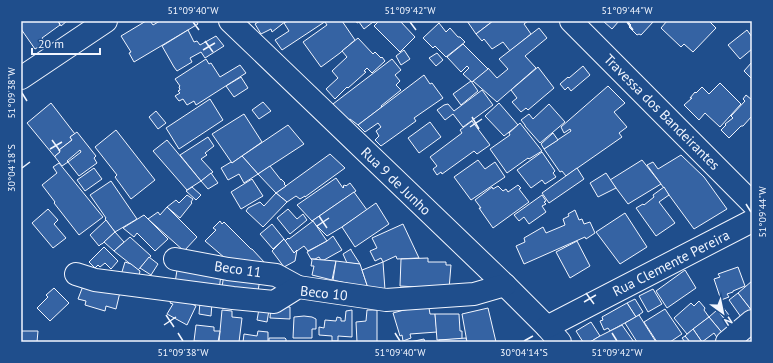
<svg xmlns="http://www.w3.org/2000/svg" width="773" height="363" font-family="'PT Sans',sans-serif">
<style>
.building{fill:#3563a3;stroke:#f2f6ff}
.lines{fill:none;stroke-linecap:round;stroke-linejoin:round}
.minor-casing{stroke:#f2f6ff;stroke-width:24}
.minor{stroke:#1f4e8c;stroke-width:22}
.ticks{fill:none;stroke:#f2f6ff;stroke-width:1.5}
.labels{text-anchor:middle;stroke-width:3;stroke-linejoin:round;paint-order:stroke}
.street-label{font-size:14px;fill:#f2f6ff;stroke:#1f4e8c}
.neatline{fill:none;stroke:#f2f6ff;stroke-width:1.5}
.ticks-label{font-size:10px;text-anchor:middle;fill:#f2f6ff}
</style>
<rect width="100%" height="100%" fill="#1f4e8c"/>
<g class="building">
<path d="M21 21H58L60 25 42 38 45 43 35 49 21 29Z"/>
<path d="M58 21H67L61 26Z"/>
<path d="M146 21H150L153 25 160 21H196L198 24 134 62 129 53 131 52 121 36Z"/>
<path d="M260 21H286L272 32 271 29 261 34 255 24Z"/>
<path d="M288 21H326L282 50 275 40 289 31 284 23Z"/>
<path d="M326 21H342L355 40 340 53 321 67 303 42 327 25 325 22Z"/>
<path d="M356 21H377L374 23 373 22 364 29 359 22 357 23Z"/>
<path d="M379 21H400L415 37 400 52 374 26Z"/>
<path d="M467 21H493L476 34Z"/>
<path d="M493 21H528L524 24 531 34 510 51 503 42 492 49 484 39 482 41 476 34Z"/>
<path d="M603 21H619L612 29Z"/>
<path d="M629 21H654L641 35 639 34 637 35 629 27 631 25 628 22Z"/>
<path d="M667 21H709L716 28 693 52 684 44 681 47 661 28Z"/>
<path d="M439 23 446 32 450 28 458 37H460L465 42 446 57 435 46 433 48 423 38Z"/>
<path d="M539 28 547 38 525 56 536 68 497 102 473 81 488 68 497 78 508 69 499 59Z"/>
<path d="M188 30 194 42 197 41 200 45 216 36 224 46 205 58 201 52 190 58 192 62 177 71 174 67 162 46Z"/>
<path d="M747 30 752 37V49L740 59 728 45Z"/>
<path d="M358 38 373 54 375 52 381 58 382 57 385 61 372 73 367 68 364 71 366 72 348 88 347 87 335 99 326 89 338 78 332 71 347 57 342 51Z"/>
<path d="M463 44 488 69 472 82 463 74 469 68 467 66 461 72 447 57Z"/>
<path d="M404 50 410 59 401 65 396 56Z"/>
<path d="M437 53 443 60 436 66 429 58Z"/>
<path d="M206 59 209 64 211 63 220 77 240 65 246 73 196 105 194 101 187 105 183 99 179 101 175 96 180 93 178 91 180 90 179 87 180 86 175 79Z"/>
<path d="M392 59 401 70 395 75 400 81 396 85 401 90 381 106 382 107 358 125 350 119 344 123 329 107Z"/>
<path d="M752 62V79L744 71Z"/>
<path d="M583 66 590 75 571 91 568 87 565 90 560 84 568 77 569 78Z"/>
<path d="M538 67 554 88 528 110 526 108 521 112 512 102 517 98 511 90Z"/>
<path d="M424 75 430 84 432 83 443 98 414 118 416 121 381 146 375 140 379 136 376 131 381 127 378 123 365 132 358 125Z"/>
<path d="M241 77 248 88 234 97 226 86Z"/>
<path d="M471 81 478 91 461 105 453 94Z"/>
<path d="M720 83 741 104 720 127 705 113 699 120 684 105 692 98H690L695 92 696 93 702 87 709 94Z"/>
<path d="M608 86 625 103 614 112 627 127 619 133 622 137 566 176 562 171 560 172 544 149 571 131 570 129 564 133 561 127Z"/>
<path d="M482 90 493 105 463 127 453 114 445 120 437 110 444 105 448 104 454 111Z"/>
<path d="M746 95 752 100V116L743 126H741L729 138 721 130 726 125 725 124 733 118 731 116 745 101 743 99Z"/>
<path d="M210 99 223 120 179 149 166 128Z"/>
<path d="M263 102 271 111 259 119 252 110Z"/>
<path d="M51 103 75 134 70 137 72 140 59 150 60 152 55 156V157L27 123Z"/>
<path d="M499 103 518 125 504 136 485 116Z"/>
<path d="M549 104 565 122 540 143 525 126V125L521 120 529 114 533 119Z"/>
<path d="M156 111 166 123 158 129 149 117Z"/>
<path d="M244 114 262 142 232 163 212 134Z"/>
<path d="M472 121 490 145 477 154 474 151 442 174 441 172 437 175 433 169 437 166 430 157 462 133 460 130Z"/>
<path d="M430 122 441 137 419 153 408 138Z"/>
<path d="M520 123 542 151 529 159 528 158 507 173 490 149 510 135 509 133Z"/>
<path d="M288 125 304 144 258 174 242 156Z"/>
<path d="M116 130 155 180 131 199 115 177 117 175 95 147Z"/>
<path d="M77 132 96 156 94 158 97 163 79 176 68 162 81 152 80 150 67 161 68 162 62 166 55 157V156L60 152 59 150 72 140 70 137Z"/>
<path d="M553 133 558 140 544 149 541 144Z"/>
<path d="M208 137 214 146 205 153 207 155 201 159 213 172 201 181 180 155Z"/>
<path d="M167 140 201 181 187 190 153 151Z"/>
<path d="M542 152 555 171 553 173 556 177 545 184 542 180 531 188 517 170Z"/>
<path d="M330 154 345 168 305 197V196L300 199 296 196 287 202 276 193Z"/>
<path d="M681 155 704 177 727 209 694 229 647 165 653 162 658 169Z"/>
<path d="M242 156 258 174 244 183 239 174 228 180 221 168 231 162 232 163Z"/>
<path d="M478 160 485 169 495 162 505 177 471 200 454 177Z"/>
<path d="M642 160 661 184 628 204 610 180Z"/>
<path d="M59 163 103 217 79 235 54 203 55 202 42 185 57 173 53 167Z"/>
<path d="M270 166 281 180V179L285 183 284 184 286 186 276 193 258 174Z"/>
<path d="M94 168 102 179 85 191 77 180Z"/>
<path d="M577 168 584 179 549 203 542 193Z"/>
<path d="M211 173 218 183 208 189 201 181Z"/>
<path d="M606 173 616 188 598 197 590 183Z"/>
<path d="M336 178 343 188 344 187 343 186 345 185 346 186 350 183 356 191 312 221 297 205Z"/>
<path d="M252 179 263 196 241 209 231 192Z"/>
<path d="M111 181 137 219 115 232 105 219 106 218 90 195Z"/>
<path d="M518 185 521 188 519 189 529 202 493 228 479 208H481L475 200 492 187 493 189 498 186 503 191 506 189 508 192Z"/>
<path d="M192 187 201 195 196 200 186 191Z"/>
<path d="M664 187 669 195 659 202 675 223 656 236 636 208 643 204 644 205 654 197 653 195Z"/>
<path d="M354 192 367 210 342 227 327 236 312 221Z"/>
<path d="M276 193 287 202 263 227 246 211 248 208 260 202 264 206Z"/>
<path d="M187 195 193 199 191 202 192 203 180 218 167 207 176 200 179 203Z"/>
<path d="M542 195 546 201 544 202 546 204 542 206 546 212 529 224 524 217 519 221 514 215Z"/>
<path d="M376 203 389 224 355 247 342 227Z"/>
<path d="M167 207 197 237 184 251 148 219 158 212 160 215Z"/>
<path d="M48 209 58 220 54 224 66 238 53 248 32 223Z"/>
<path d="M288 209 297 219 303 214 307 220 290 234 277 218Z"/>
<path d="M575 210 579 220 582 219 584 224 590 222 595 233 586 239 585 237 524 264 516 246 525 242 524 238 543 227 546 233 565 225 563 219 569 216 568 214Z"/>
<path d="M625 213 647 247 620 264 596 232Z"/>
<path d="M144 215 168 239 155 251 137 233 134 237 123 228Z"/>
<path d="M106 220 115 232 102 244H101L99 246 90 235Z"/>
<path d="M220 221 222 224 224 222 251 249H252L265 263 232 264 205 241 216 230 213 228Z"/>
<path d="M313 221 327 241 308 251 304 246 294 253 285 241 288 238 289 239Z"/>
<path d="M272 224 284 239 273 249 260 234Z"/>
<path d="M403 224 419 258 397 259 396 256 383 262 381 258 375 261 370 251 377 248 372 238Z"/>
<path d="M115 232 124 242 114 251 104 242Z"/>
<path d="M333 236 342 250 324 260H321L319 257 315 259H311L307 252 327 241Z"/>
<path d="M130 237 151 256 138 270 114 251Z"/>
<path d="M284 239 294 253 297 250 295 261 284 267 272 251Z"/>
<path d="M577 241 590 266 570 278 556 252Z"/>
<path d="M104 247 118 261 111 269 105 263 100 267 98 265 95 268 89 262Z"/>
<path d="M351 249V250L360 264 347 263 343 254Z"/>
<path d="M149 257 158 264 151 275 140 268Z"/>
<path d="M428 258V262H446V265H451L449 289 400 286 401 259Z"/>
<path d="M311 259 336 261 332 280 312 275 314 266H311L312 260Z"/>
<path d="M336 261 360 264 368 288 333 280Z"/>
<path d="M125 262 131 264 140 271 138 280 121 275Z"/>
<path d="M383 262 385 290 368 288 362 270Z"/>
<path d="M738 267 745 286 733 291V292L727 294 729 297 721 300 714 279 720 277 718 274Z"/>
<path d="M177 270 221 275 219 290 175 283Z"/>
<path d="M685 270 696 288 667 308 656 291Z"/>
<path d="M224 274 260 279 258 291 221 294Z"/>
<path d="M752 281V311L738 293Z"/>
<path d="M83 286 121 288 116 309 106 306 105 311 85 305 86 301 78 299Z"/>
<path d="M54 288 69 303 50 321 37 308 48 297 46 295Z"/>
<path d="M653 289 662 304 648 312 639 296Z"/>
<path d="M738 293 752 311 741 317 729 300Z"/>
<path d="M174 295 196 306 187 325 167 314 173 304 170 303Z"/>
<path d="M635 299 643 312 636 317 627 303Z"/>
<path d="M699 301 705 308 704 310 709 317 687 334 674 318 691 303 694 306Z"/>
<path d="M200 302 212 303 211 316 199 314Z"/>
<path d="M627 303 636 317 610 331 608 328 604 330 600 321 603 320 602 317Z"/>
<path d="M271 306 290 307V319L270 318Z"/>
<path d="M428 306V309L429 308 430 314H435L437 332 410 334 411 338 403 341 402 335 400 336 393 313 404 310Z"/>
<path d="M722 306 729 315 725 319 717 310Z"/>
<path d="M488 308 496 342H467L462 314Z"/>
<path d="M259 309 269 310 267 322 257 320Z"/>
<path d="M665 309 682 334 670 342H657L644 322Z"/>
<path d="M222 310 232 311V317L242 318 239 342H219Z"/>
<path d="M352 310V337L338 336V341H332V336L319 335V327L324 328 325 320 336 321 337 317 341 318V321H345L346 311Z"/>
<path d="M367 310H377V342H357L356 322 366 321Z"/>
<path d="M717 310 732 328 724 335 709 317Z"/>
<path d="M435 314H459L460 331H462V339L437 340Z"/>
<path d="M639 315 656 342H637L625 323Z"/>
<path d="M304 316 312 317 316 319V329H312V338H293L294 317Z"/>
<path d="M709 317 724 335 718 339 714 333 702 342 693 329Z"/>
<path d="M591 322 600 336 590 342H583L576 331Z"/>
<path d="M196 325 214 327V331H220L218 342 194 341Z"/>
<path d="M622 325 634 342H590L600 336Z"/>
<path d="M693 329 702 342H690L685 336Z"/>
<path d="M752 329V342H748L743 335Z"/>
<path d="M21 331H38L37 342H21Z"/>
<path d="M258 331 268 332V342H243L244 334 257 336Z"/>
<path d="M685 336 690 342H685L682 338Z"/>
<path d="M269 338H285L286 339V342H269Z"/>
<path d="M466 338 467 342H439V340Z"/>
<path d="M424 339 425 342H410Z"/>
</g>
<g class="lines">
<g class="minor-casing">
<g id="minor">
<path d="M230 21 505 285 547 327 560 342"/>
<path d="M571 21 752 203"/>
<path d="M21 78 106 21"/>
<path d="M175 259 228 269 276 275 298 287"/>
<path d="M76 274 95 280 233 298 274 302 298 287 386 300 474 294 505 285"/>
<path d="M547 327 752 221"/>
<path d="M727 342 752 321"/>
</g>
</g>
<use href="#minor" class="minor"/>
</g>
<path class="ticks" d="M193 22 199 30M410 22 416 30M627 22 633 30M205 41 213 52M203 50 215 43M22 93 27 101M472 117 479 129M470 127 482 119M52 140 60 151M50 149 62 142M22 168 30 162M746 204 751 212M319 216 327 228M317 226 329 218M586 293 594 304M584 302 596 295M166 315 174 327M164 325 176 317M178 333 183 341M395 333 400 341M612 333 617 341M524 341 533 336"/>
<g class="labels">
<g class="street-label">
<text transform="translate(662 112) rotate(45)" y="5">Travessa dos Bandeirantes</text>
<text transform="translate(396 181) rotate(44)" y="5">Rua 9 de Junho</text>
<text transform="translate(671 263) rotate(-27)" y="5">Rua Clemente Pereira</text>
<text transform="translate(238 269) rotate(8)" y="5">Beco 11</text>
<text transform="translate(324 293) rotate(6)" y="5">Beco 10</text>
</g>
</g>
<rect width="773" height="363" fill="none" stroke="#1f4e8c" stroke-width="44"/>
<g transform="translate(723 313) rotate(147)" stroke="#1f4e8c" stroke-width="3" paint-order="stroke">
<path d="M0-3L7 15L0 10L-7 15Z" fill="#f2f6ff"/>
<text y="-6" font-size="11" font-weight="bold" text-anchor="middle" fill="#f2f6ff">N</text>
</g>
<path d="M32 48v6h68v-6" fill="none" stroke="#f2f6ff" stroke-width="2"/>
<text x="38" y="48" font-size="12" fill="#f2f6ff" stroke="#1f4e8c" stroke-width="3" paint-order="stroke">20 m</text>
<rect x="22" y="22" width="729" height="319" class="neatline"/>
<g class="ticks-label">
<text x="193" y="14">51°09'40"W</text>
<text x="410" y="14">51°09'42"W</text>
<text x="627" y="14">51°09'44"W</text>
<text transform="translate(11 93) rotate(-90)" y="4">51°09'38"W</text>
<text transform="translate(11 168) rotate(-90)" y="4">30°04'18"S</text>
<text transform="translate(762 212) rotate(-90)" y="4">51°09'44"W</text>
<text x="183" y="356">51°09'38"W</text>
<text x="400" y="356">51°09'40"W</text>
<text x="524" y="356">30°04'14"S</text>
<text x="617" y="356">51°09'42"W</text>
</g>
</svg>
